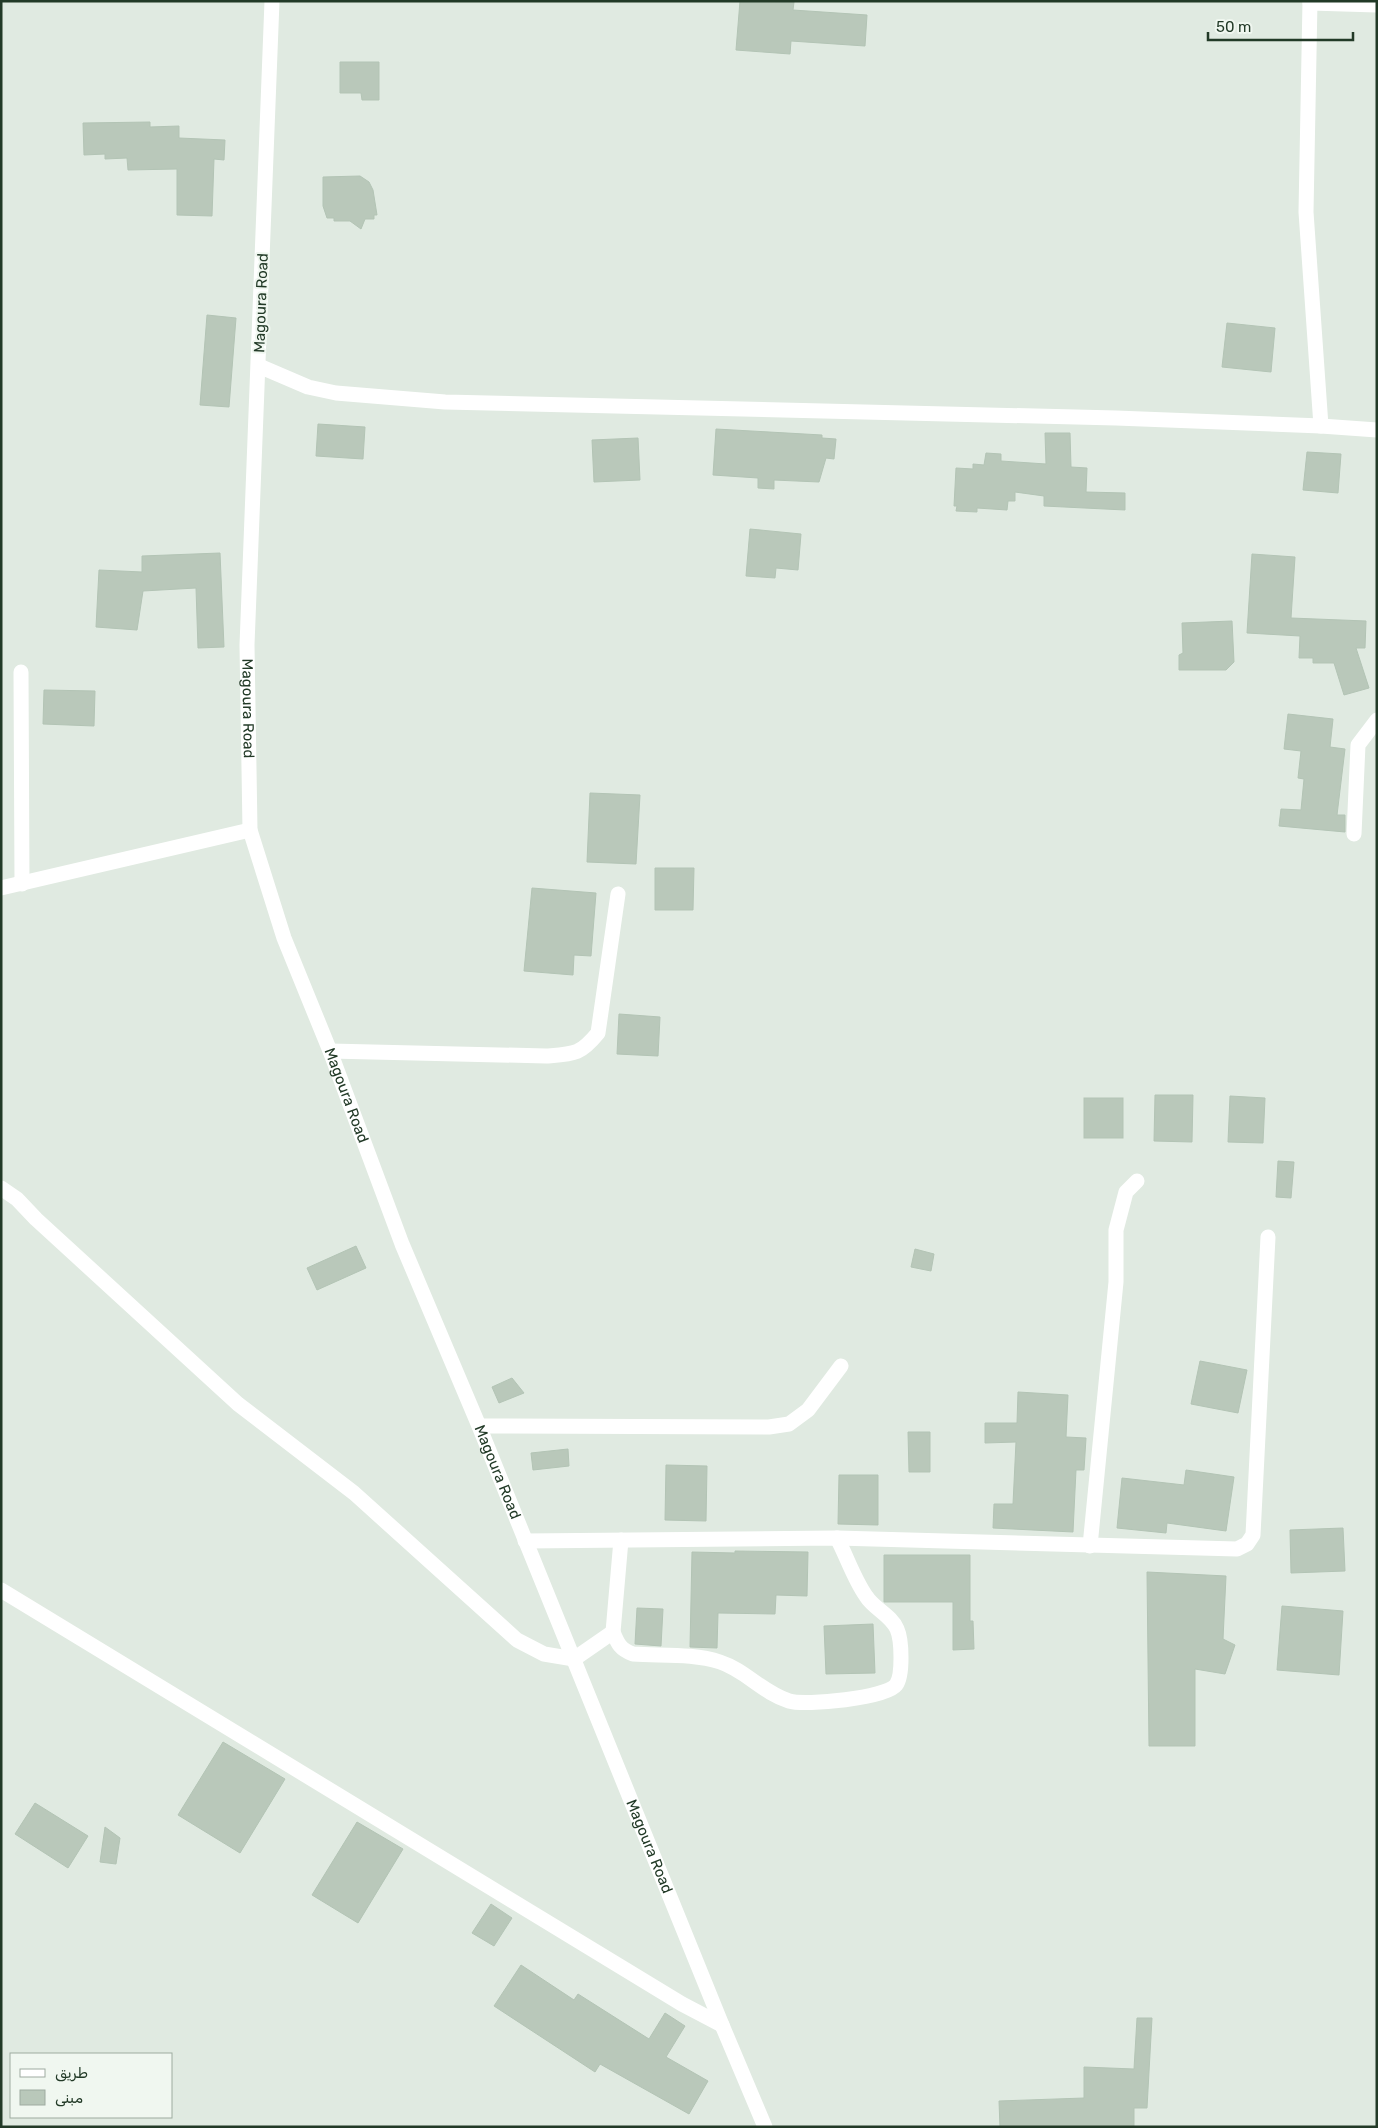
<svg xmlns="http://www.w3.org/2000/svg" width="1378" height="2128" font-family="Rubik,'Noto Naskh Arabic',sans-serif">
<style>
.building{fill:#b9c8ba;stroke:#b3c4b5}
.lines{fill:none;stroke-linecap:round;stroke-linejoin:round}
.minor{stroke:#fff;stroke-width:15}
.labels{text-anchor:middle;stroke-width:4;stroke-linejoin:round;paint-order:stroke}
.street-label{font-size:15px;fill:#223a27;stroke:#f0f7f0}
</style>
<rect width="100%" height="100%" fill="#e0eae1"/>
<g class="building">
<path d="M740 1 794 2 793 10 867 15 865 46 791 41 790 54 736 50Z"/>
<path d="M340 62H379V100H362L361 93H340Z"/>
<path d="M150 122V127L179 126V138L225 140 224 160 214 159 212 216 177 215V169L128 170 127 158 105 159V154L84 155 83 123Z"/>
<path d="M360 176 369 182 373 190 377 215H374V219H365L361 229 350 221H334V218H327L323 206V177Z"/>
<path d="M207 315 236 318 229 407 200 405Z"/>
<path d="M1227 323 1275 328 1271 372 1222 367Z"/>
<path d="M318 424 365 427 363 459 316 456Z"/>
<path d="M716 429 822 435V438L836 439 834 459 826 458 819 482 774 480V489L758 488V478L713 475Z"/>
<path d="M1045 433H1070L1071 467 1087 468 1086 492 1125 493V510L1044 506V496L1015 492V501H1008L1007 510 977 508V512L956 511 957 506H954L956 468 973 469V464L984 465 986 453 1001 454V461L1046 464Z"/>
<path d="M638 438 640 480 594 482 592 440Z"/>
<path d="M1307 452 1341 454 1338 493 1303 490Z"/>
<path d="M750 529 801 534 798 570 776 568 775 578 746 576Z"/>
<path d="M220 553 224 647 198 648 196 588 143 591 137 630 96 627 99 570 142 572V556Z"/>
<path d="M1252 554 1295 557 1291 618 1366 621 1365 648H1356L1369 688 1344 695 1334 663H1313V658H1299L1300 636 1247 633Z"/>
<path d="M1232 621 1234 662 1226 670H1179V655L1183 653 1182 623Z"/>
<path d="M44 690 95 691 94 726 43 724Z"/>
<path d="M1288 714 1333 719 1330 747 1345 749 1337 815H1345V832L1279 826 1281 809 1301 810 1304 779 1298 778 1301 751 1284 749Z"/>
<path d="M590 793 640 795 636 864 587 862Z"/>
<path d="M655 868H694L693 910H655Z"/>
<path d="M532 888 596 893 591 956 574 955 573 975 524 971Z"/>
<path d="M619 1014 660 1017 658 1056 617 1054Z"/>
<path d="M1155 1095H1193L1192 1142 1154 1141Z"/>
<path d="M1230 1096 1265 1098 1263 1143 1228 1142Z"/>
<rect x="1084" y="1098" width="39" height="40"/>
<path d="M1278 1161 1294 1162 1291 1198 1276 1197Z"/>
<path d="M356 1246 366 1268 317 1290 307 1268Z"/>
<path d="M915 1249 934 1254 931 1271 911 1267Z"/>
<path d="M1200 1361 1247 1370 1238 1413 1191 1404Z"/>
<path d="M512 1378 524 1393 499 1403 492 1387Z"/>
<path d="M1018 1392 1068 1395 1066 1437 1086 1438 1084 1470H1076L1073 1532 993 1528 994 1504H1013L1016 1442 985 1443V1423H1017Z"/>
<path d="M908 1432H930V1472H909Z"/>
<path d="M568 1449 569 1466 533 1470 531 1453Z"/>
<path d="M666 1465 707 1466 706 1521 665 1520Z"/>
<path d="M1186 1470 1234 1477 1226 1531 1167 1523 1166 1533 1117 1528 1122 1478 1184 1485Z"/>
<path d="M839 1475H878V1525L838 1524Z"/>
<path d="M1343 1528 1345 1571 1291 1573 1290 1530Z"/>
<path d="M735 1551 808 1552 807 1596 776 1595 775 1614 718 1613 717 1648 690 1647 692 1552 735 1553Z"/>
<path d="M884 1555H970V1621H973L974 1649 953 1650V1602H884Z"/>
<path d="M1147 1572 1226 1576 1223 1639 1235 1645 1225 1674 1195 1669V1746H1149Z"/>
<path d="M1282 1606 1343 1611 1339 1675 1277 1670Z"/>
<path d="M637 1608 663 1609 661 1646 635 1644Z"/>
<path d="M873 1624 875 1673 826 1674 824 1626Z"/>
<path d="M223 1742 285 1779 240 1853 178 1815Z"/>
<path d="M35 1803 88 1836 68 1868 15 1834Z"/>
<path d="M357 1822 403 1849 358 1923 312 1895Z"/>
<path d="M105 1827 120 1838 116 1864 100 1862Z"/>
<path d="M491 1904 512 1918 494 1946 472 1933Z"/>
<path d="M521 1965 574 2000 578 1994 649 2039 665 2013 685 2026 666 2057 708 2081 689 2114 600 2064 595 2072 494 2006Z"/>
<path d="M1137 2018H1152L1147 2108H1134V2127H1000L999 2101 1084 2098V2067L1134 2069Z"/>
</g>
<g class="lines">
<g class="minor">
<path id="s1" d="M272 1 247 645 250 830 284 938 330 1051 402 1244 479 1426 722 2025 765 2127"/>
<path d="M1310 1 1306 212 1321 426"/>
<path d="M1310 3 1377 5"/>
<path d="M259 366 308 387 336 393 445 402 1116 418 1321 426 1377 430"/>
<path d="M21 672 22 884"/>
<path d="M1354 834 1358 745 1377 720"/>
<path d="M1 888 250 830"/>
<path d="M330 1051 546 1056C574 1054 580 1055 598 1033L618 894"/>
<path d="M1 1188 17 1199 36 1219 238 1404 354 1493 517 1640 544 1654 574 1659 613 1632C618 1644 620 1649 633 1654 661 1656 693 1653 720 1662 745 1670 763 1693 789 1701 806 1706 886 1698 896 1685 903 1676 902 1640 897 1629 891 1615 874 1609 866 1596 854 1579 847 1557 837 1538"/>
<path d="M479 1426 769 1427 789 1424 808 1410 841 1366"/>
<path d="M525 1541 837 1538 1237 1549 1247 1544 1253 1535 1268 1237"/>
<path d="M1090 1546 1116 1282V1230L1126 1192 1137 1181"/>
<path d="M1 1590 682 2004 722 2025"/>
<path d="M613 1632 621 1540"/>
</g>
</g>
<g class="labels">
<g class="street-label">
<text transform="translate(261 303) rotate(-88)" y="5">Magoura Road</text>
<text dy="5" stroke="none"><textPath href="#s1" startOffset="708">Magoura Road</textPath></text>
<text dy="5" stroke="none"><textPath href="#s1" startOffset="1112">Magoura Road</textPath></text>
<text dy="5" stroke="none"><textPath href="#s1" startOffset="1518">Magoura Road</textPath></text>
<text dy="5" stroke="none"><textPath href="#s1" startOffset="1922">Magoura Road</textPath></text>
</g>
</g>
<rect width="1378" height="2128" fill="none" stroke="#223a27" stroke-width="5"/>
<rect x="10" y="2053" width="162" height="65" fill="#f0f7f0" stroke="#9eaba0"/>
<rect x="20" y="2069" width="25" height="8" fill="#ffffff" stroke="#9eaba0"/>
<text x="55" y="2078" font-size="15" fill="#223a27">طريق</text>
<rect x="20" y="2090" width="25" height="15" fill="#b9c8ba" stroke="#9eaba0"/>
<text x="55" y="2103" font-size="15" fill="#223a27">مبنى</text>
<path d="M1208 32v8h145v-8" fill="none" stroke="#223a27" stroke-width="2.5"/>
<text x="1216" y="32" font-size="15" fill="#223a27" stroke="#f0f7f0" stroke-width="4" paint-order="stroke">50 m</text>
</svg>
